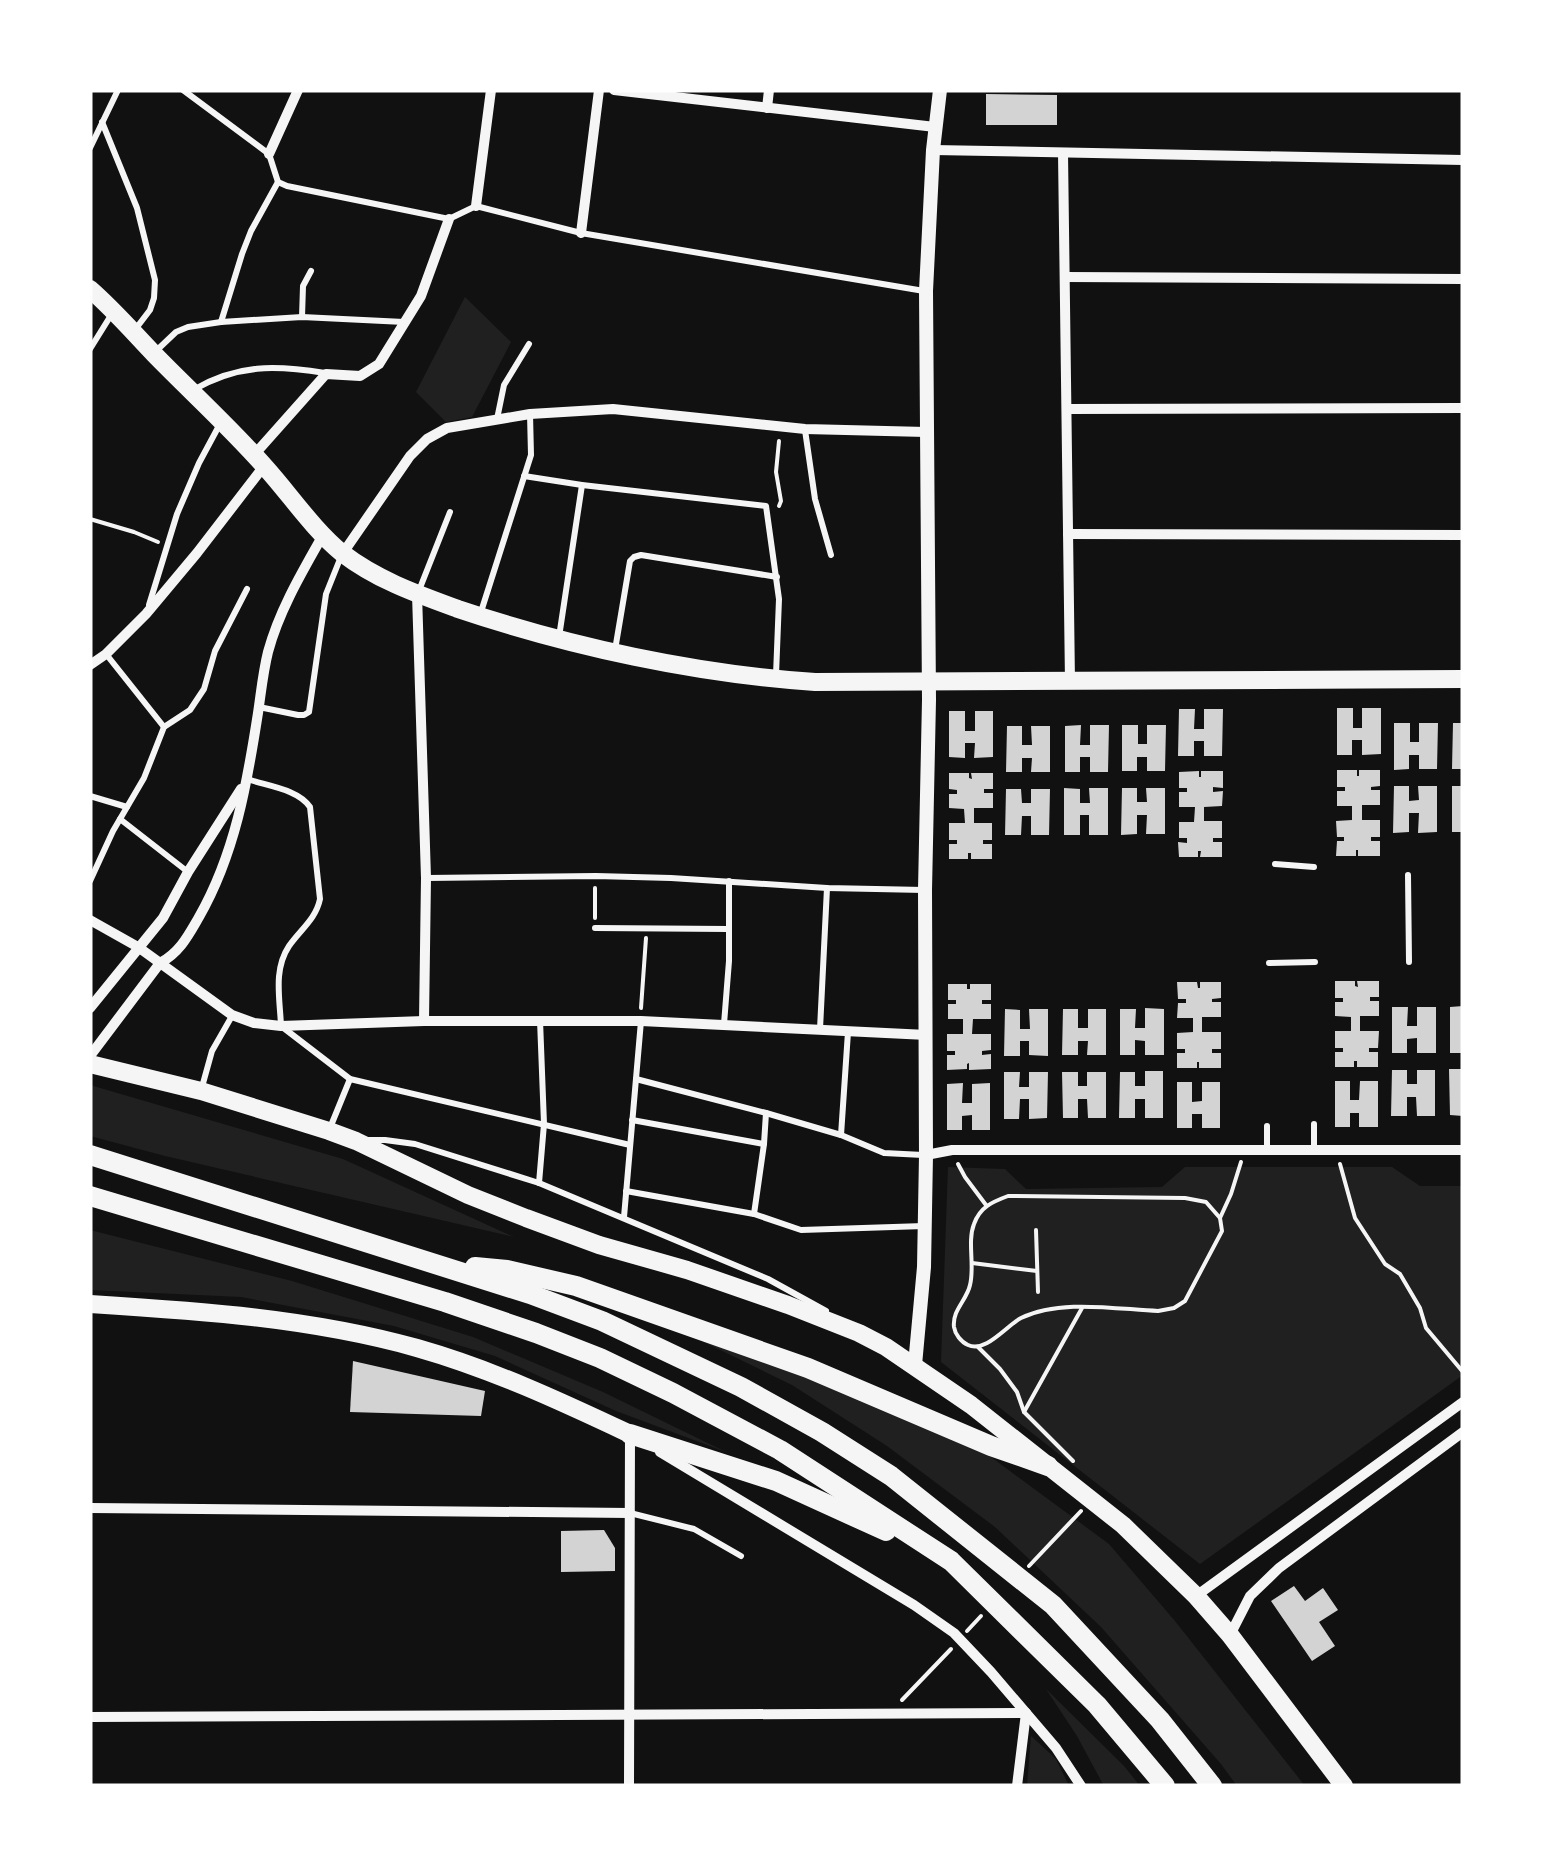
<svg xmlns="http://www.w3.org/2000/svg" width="1553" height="1876" font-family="'Public Sans',sans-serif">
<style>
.green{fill:#202020}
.building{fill:#d3d3d3}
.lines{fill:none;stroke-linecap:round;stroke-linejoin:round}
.path{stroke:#f5f5f5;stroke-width:4}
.service{stroke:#f5f5f5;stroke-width:6}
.minor{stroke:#f5f5f5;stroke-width:10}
.tertiary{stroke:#f5f5f5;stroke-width:14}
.secondary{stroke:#f5f5f5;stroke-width:18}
.primary{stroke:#f5f5f5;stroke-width:18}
.motorway{stroke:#f5f5f5;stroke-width:20}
</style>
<rect width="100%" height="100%" fill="#111"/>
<g class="green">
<path d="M465 297 511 342 472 417 446 422 416 392Z"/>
<path d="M90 1085 343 1159 514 1237 165 1156 90 1136Z"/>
<path d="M948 1167 1005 1169 1026 1189 1162 1187 1185 1167H1392L1420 1186H1463V1375L1200 1564 941 1362Z"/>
<path d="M90 1230 292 1281 473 1337 603 1392 726 1452 616 1411 495 1356 394 1326 241 1297 90 1290Z"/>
<path d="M679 1330 737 1346 902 1416 991 1457 1109 1544 1175 1621 1305 1786H1237L1221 1764 1101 1627 995 1527 887 1446 792 1385Z"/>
<path d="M1046 1689 1124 1766 1140 1786H1104L1077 1736Z"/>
<path d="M1031 1736 1056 1759 1069 1786H1027Z"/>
</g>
<g class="building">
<path d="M986 94 1057 95V125H986Z"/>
<path d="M1337 708H1353V728H1362V708H1381V754L1362 755V740H1352V755H1337Z"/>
<path d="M1179 709H1195L1194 729H1204V709H1223L1222 756H1204V741H1194V756H1178Z"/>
<path d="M949 711H965V731H975V711H993V757L974 758 975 743H965V758L949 757Z"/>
<path d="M1394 723H1410V742H1419V723H1438L1437 769H1419V755H1409V769L1394 770Z"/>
<path d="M1453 723H1463V769H1452Z"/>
<path d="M1081 725 1080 745H1090V725H1109L1108 772H1090V757H1080V772H1065V726Z"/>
<path d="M1122 725H1138V744H1147V725H1166L1165 771H1147V757H1137V771H1122Z"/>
<path d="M1007 726H1022V745H1032L1031 726H1050V772H1031L1032 758H1022V772H1006Z"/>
<path d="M1337 770H1357V776H1359V770H1380V786L1371 787V790H1380V805H1362V820H1380V837H1371V841H1380V856H1358V850H1356V856H1336L1337 841H1344V837H1337L1336 821 1352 820V806H1337V791H1345V787H1337Z"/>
<path d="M1199 771V777H1201V771H1223V788L1213 787V792L1223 791 1222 806 1204 807V821H1222V838H1213V842H1222V857H1200L1201 851H1198V857H1179L1178 842 1187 843V838H1179V822H1194L1195 807H1179V792H1187V788H1179V772Z"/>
<path d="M949 773H969V778L972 779 971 773H993V789H984V793H993V808H974V823H992V840H983V844H992V859H971V853H968V859H949V844H957V840H949V823H965L964 809 949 808V794H957V790L949 789Z"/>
<path d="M1394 786H1409V801L1419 800 1418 786H1437V832L1418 833 1419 813H1409V832L1393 833Z"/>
<rect x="1452" y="786" width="11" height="46"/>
<path d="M1064 788 1080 789V803H1090L1089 788H1108V835H1089V815H1080V835H1064Z"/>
<path d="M1122 788H1137V802H1147L1146 788H1165V834H1146L1147 815H1137V834L1121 835Z"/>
<path d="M1006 789H1021L1022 803H1031V789H1050L1049 835H1031V816H1022L1021 835H1005Z"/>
<path d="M1335 981H1355V986L1358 987 1357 981H1379V997H1370V1001H1379V1016H1360V1031H1379L1378 1048H1369V1052H1378V1067H1357V1061H1354V1067H1335V1052H1343V1048H1335V1031H1351V1017L1335 1016V1002H1343V998H1335Z"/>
<path d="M1177 982H1197L1198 988H1200V982H1221V998L1212 999V1002H1221V1017H1202V1032H1221V1049H1212V1053H1221V1068H1199V1062H1197V1068H1177V1053H1185V1049H1177V1033L1193 1032V1018H1177L1178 1003H1186V999H1178Z"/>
<path d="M948 984H967V989H970V984H991V1000H982V1004H991V1019H973L972 1034H991V1050L982 1051V1055L991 1054V1069L969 1070V1063L967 1064V1069L947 1070V1055H955V1051H947V1034H963V1019H948V1004H956V1000H948Z"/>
<path d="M1463 1006V1053H1450V1007Z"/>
<path d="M1392 1007H1408L1407 1026H1417V1007H1436V1053H1417V1038L1407 1039V1053H1392Z"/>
<path d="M1145 1008 1164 1009V1055H1145V1041L1135 1040V1055H1120V1009H1136L1135 1028H1145Z"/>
<path d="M1005 1009 1020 1010V1029H1030L1029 1009H1048V1056L1029 1055V1041H1020V1056H1004Z"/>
<path d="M1063 1009H1078V1028H1088V1009H1106V1055H1087L1088 1041H1078V1055H1062Z"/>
<path d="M1449 1069H1463V1116L1450 1115Z"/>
<path d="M1392 1070H1407V1084H1417V1070H1435V1116H1417L1416 1097H1407V1116H1391Z"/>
<path d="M1145 1071H1163V1118H1145V1099H1135V1118H1119L1120 1072H1135V1086H1145Z"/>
<path d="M1004 1072H1020L1019 1087H1029V1072H1048L1047 1118 1029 1119V1099H1020L1019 1119H1004Z"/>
<path d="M1062 1072H1078V1086H1087V1072H1106V1118H1088L1087 1099H1078V1118H1063Z"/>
<path d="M1335 1081H1350V1100H1359L1360 1081H1378V1127H1359V1113H1350V1127H1335Z"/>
<path d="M1177 1082H1192V1102L1202 1101V1082H1220V1128H1202V1114H1192V1128H1177Z"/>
<path d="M963 1083 962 1103H972V1084L990 1083V1130H972V1115L962 1116V1130H947V1084Z"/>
<path d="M353 1361 485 1391 481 1416 350 1412Z"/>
<path d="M604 1530 615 1548V1571L561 1572V1531Z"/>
<path d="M1294 1586 1305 1601 1323 1588 1338 1610 1319 1622 1335 1646 1312 1661 1271 1601Z"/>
</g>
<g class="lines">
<g class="path">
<path d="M779 441 776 472 781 501 779 506"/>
<path d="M90 519 134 532 158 542"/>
<path d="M595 918V888"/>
<path d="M641 1008 646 938"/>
<path d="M958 1164 965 1177 986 1205"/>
<path d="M1340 1164 1355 1218 1385 1264 1400 1274 1420 1308 1426 1328 1463 1372"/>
<path d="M1008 1196 1185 1198 1206 1202 1220 1218 1222 1231 1185 1301 1174 1308 1158 1311C1115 1309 1060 1299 1021 1318 1006 1326 986 1353 968 1345 961 1342 955 1334 954 1327 952 1310 967 1300 970 1285 975 1266 967 1242 974 1224 980 1207 992 1202 1008 1196Z"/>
<path d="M1220 1218 1231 1194 1241 1162"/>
<path d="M1036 1230 1038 1292"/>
<path d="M972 1263 1037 1271"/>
<path d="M978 1347 1000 1369 1017 1392 1024 1412 1073 1461"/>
<path d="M1024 1412 1082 1308"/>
<path d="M1029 1566 1081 1511"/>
<path d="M967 1631 981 1616"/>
<path d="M902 1700 951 1649"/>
</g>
<g class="service">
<path d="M183 90 269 154 278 182 287 186 449 219 476 206 581 233 924 291"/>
<path d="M102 122 137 208 155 280 154 298 150 310 134 331"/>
<path d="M90 148 118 90"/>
<path d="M302 317 303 286 311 271"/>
<path d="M221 322 242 254 251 231 278 182"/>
<path d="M90 349 113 312"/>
<path d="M156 351 176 332 188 327 221 322 302 317 404 322"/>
<path d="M193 390C238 364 275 365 325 373"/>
<path d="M497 419 504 385 529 344"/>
<path d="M805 430 815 499 831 555"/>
<path d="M524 476 582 485 766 506 779 599 776 675"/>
<path d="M418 593 450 512"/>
<path d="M149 605 177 514 199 463 221 422"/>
<path d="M480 615 531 455 530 414"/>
<path d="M559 637 582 485"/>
<path d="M615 650 630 561 634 557 641 555 777 577"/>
<path d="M106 654 164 727"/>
<path d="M259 707 298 715H304L309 712 326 594 342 554"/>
<path d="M247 779C267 786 298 789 310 807L320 899C316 919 300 930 289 946 273 970 280 999 281 1026L350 1079 630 1145"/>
<path d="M90 796 127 807"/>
<path d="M120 819 188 872"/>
<path d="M1275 864 1314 867"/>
<path d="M1408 875 1409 962"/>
<path d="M427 878 596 876 671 878 827 888 924 890"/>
<path d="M90 881 113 831 144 778 164 727 190 710 204 689 215 651 247 589"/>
<path d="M595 928 728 929"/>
<path d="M1269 963 1315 962"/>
<path d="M724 1024 729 961V881"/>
<path d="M820 1029 827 888"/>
<path d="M636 1079 766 1113 841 1135 884 1153 923 1155"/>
<path d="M202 1087 212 1051 232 1016"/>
<path d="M632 1120 764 1144"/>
<path d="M1267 1126V1149"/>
<path d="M330 1128 350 1079"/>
<path d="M841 1135 848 1032"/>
<path d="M368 1140H385L415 1144 539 1183 768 1279 826 1311"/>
<path d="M1314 1149V1124"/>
<path d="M539 1183 544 1124 540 1020"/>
<path d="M626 1191 754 1214 801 1230 924 1226"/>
<path d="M754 1214 764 1144 766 1113"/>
<path d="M624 1217 641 1021"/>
<path d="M630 1513 694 1529 741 1556"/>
</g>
<g class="minor">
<path d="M614 90 935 127"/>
<path d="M767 108 769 90"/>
<path d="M933 150 1463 160"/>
<path d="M1063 153 1070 682"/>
<path d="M269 154 298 90"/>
<path d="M476 206 491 90"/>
<path d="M581 233 599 90"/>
<path d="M1065 277 1463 279"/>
<path d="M1067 409 1463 408"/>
<path d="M254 455 326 374 360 376 379 364 421 296 449 219"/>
<path d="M1068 534 1463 535"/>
<path d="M343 553 410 456 427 439 447 428 530 414 613 409 805 429 926 432"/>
<path d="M417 594 426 878 424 1021"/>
<path d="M90 665 106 654 146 614 197 553 264 466"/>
<path d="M90 920 138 947 232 1015 254 1023 281 1026 424 1021H641L927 1035"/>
<path d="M90 1008 163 918 188 872 241 789"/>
<path d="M90 1056 160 963C180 952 188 936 199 917 235 854 247 784 258 713 261 693 263 672 268 652 279 611 302 572 323 535"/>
<path d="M926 1155 952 1150H1463"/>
<path d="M660 1452 914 1605 954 1633 991 1672 1056 1748 1081 1786"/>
<path d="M90 1508 630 1513"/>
<path d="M1196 1596 1463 1402"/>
<path d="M1230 1635 1250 1596 1279 1568 1463 1432"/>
<path d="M90 1717 1026 1713"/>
<path d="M629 1786 630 1434"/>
<path d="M1017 1786 1026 1713"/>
</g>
<path class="tertiary" d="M915 1365 924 1267 926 1155 925 890 929 700 926 291 933 150 940 90"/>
<path class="secondary" d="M90 289C113 309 133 332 154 354 191 392 231 428 266 468 291 496 313 529 342 553 377 580 417 594 458 609 571 647 696 674 815 682L1463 679"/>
<g class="primary">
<path d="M90 1064 201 1091 329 1131 356 1141 468 1195 526 1218 599 1245 687 1270 788 1305 859 1333 886 1347 971 1405 1123 1525 1196 1596 1230 1635 1344 1786"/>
<path d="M90 1304C200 1311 310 1318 417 1348 491 1369 560 1401 630 1434"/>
</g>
<g class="motorway">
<path d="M90 1155 530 1294 602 1321 741 1387 822 1432 891 1476 1053 1605 1160 1720 1212 1786"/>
<path d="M90 1196 445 1302 536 1333 600 1358 673 1393 780 1450 951 1561 1097 1705 1165 1786"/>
<path d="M475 1267 507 1270 576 1286 808 1368 991 1446 1048 1466"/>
<path d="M630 1434 776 1481 886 1531"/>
</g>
</g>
<rect width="1553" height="1876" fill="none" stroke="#ffffff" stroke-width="185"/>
</svg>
